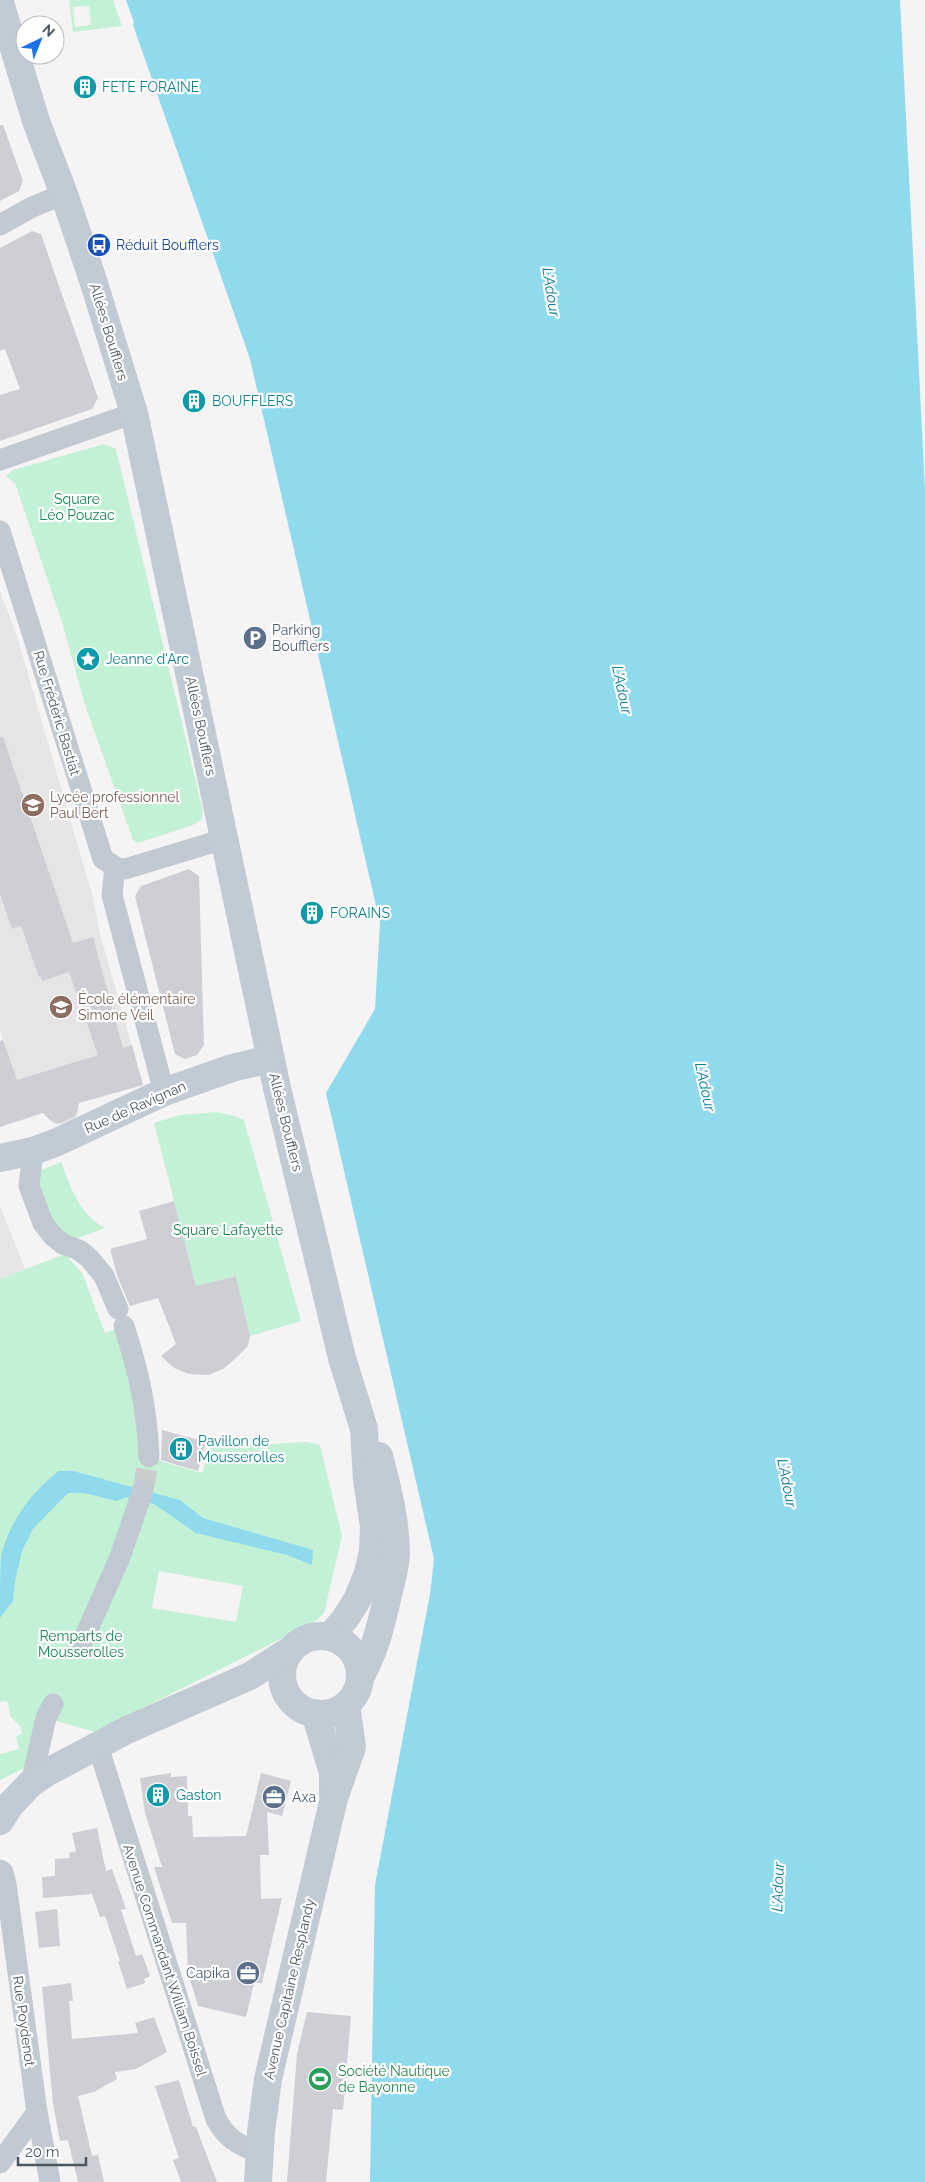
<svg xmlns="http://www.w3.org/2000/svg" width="925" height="2182" font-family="Raleway,sans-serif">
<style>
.education{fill:#e6e4e5}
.green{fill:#c3f1d5;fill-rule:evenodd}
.water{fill:#90daee}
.building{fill:#cdcfd5}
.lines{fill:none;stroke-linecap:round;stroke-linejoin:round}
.street-tunnel{stroke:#caccce;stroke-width:21;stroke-dasharray:21 11;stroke-linecap:butt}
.street{stroke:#c1cad2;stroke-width:21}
.secondary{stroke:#c1cbd6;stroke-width:28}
.labels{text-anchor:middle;stroke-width:4.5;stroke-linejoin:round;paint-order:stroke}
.culture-label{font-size:14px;fill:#0d838f;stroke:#fff;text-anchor:start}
.transit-label{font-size:14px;fill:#164399;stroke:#fff;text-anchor:start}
.street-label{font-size:14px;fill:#4a5661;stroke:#fff}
.park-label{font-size:14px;fill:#17864f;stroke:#fff}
.service-label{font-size:14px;fill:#4e5e75;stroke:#fff;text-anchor:start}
.education-label{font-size:14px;fill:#785e54;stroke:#fff;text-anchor:start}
.leisure-label{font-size:14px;fill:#27864d;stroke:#fff;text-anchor:start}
.water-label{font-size:15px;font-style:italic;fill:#0c7c9b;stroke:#fff}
</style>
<rect width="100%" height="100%" fill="#f5f3f3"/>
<g class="education">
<path d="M0 592 16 633 93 898 100 934 143 1085 78 1103V1112L75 1118 65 1124H55L50 1120 22 1078 13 1081V1069L0 1031Z"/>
<path d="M0 1206 25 1269 0 1279Z"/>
</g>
<g class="green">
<path d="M69 0H113L122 26 73 32ZM89 6 91 25 75 27 73 7Z"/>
<path d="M104 444 116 449 203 811 201 820 193 825 138 843 133 840 84 702 63 625 15 483 6 476 13 470Z"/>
<path d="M217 1112 235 1116 244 1120 301 1321 250 1336 236 1276 196 1286 154 1123 180 1115Z"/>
<path d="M61 1162C71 1188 79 1214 105 1228L75 1239 65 1236 44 1215 34 1185 39 1171Z"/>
<path d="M65 1254 82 1273 105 1333 121 1327 143 1456 202 1473 214 1436 252 1445 307 1442 320 1445 342 1536 324 1613 316 1621 95 1732 46 1718 31 1765 0 1780V1754L19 1749 16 1736 22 1734 21 1727 11 1717 7 1701 0 1702V1279ZM159 1571 243 1586 236 1622 152 1608Z"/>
</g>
<g class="water">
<path d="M126 0H900L925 489V2182H370L375 1885 430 1594 434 1559 326 1093 375 1009 380 923 250 359 133 25 134 22Z"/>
<path d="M59 1471H73L180 1500 203 1518 313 1550 312 1565 287 1555 196 1533 154 1504 126 1497 117 1501 84 1493H68L33 1529 22 1551 15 1581 13 1601 0 1618C0 1601 0 1571 1 1556 9 1522 32 1491 59 1471Z"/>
</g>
<g class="building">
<path d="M0 125H3L23 181 19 191 0 201Z"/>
<path d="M32 231 41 234 98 398 92 409 0 441V395L20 389 5 349 0 351V248Z"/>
<path d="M0 737H3L73 943 93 937 123 1048 132 1045 143 1085 79 1103 76 1116 58 1124 50 1120 43 1113 0 1127V1041L3 1040 17 1080 98 1055 69 972 42 981 41 976 39 977 21 926 12 929 0 894Z"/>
<path d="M189 869 199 876 204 1045 197 1055 185 1059 175 1054 135 896 141 886Z"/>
<path d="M174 1201 196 1286 236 1276 250 1336 248 1346 235 1359 223 1369 208 1375 189 1374 174 1368 161 1356 176 1344 158 1298 130 1306 118 1278 110 1249 147 1239 139 1211Z"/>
<path d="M162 1430 206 1442 198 1471 161 1460Z"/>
<path d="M171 1773V1777L187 1776 188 1816H192L193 1837 246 1836 261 1773 291 1781 282 1816 267 1812 269 1855H260L261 1899 282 1898 262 1983H254L246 2017 198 2006 188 1973 186 1923H172L154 1867H162L145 1813 140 1778Z"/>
<path d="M97 1828 106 1871 112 1869 126 1909 121 1910 136 1956 142 1954 150 1976 144 1979 145 1983 127 1989 118 1961H120L105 1916 100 1917 92 1894 43 1898 42 1877 55 1876V1859L70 1858 69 1853 76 1851 72 1833Z"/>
<path d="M57 1909 60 1946 39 1948 35 1912Z"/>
<path d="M71 1983 73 2001H69L72 2039 138 2033 135 2023 154 2017 167 2052 136 2069 115 2072 117 2079 94 2092 78 2096 92 2156 98 2155 104 2182H78L68 2140 60 2141 53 2103 42 1987Z"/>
<path d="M307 2012 351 2016 343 2110 333 2109 326 2182H287L297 2054Z"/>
<path d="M179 2080 193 2127H196L217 2182H181L173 2160 179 2158 155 2086Z"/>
</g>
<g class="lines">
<path class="street-tunnel" d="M143 1490 149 1457"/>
<g class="street">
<path d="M0 225 32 207 64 194"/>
<path d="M0 460 134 413"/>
<path d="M0 531 103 859 117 868 125 869 224 839"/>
<path d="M117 868 114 876 112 895 164 1092"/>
<path d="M33 1151 29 1186 43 1223 53 1236 63 1244 79 1250 89 1258 104 1276 118 1309"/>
<path d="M124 1326C139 1373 147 1408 149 1457"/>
<path d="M81 1645 120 1557 143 1490"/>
<path d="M98 1746 216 2119C226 2138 239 2146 259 2152"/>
<path d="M31 1783 46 1718 53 1704"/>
<path d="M0 1870 3 1872 6 1884 37 2112 0 2163"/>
<path d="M37 2112 50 2182"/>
</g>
<g class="secondary">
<path d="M0 3 37 124 64 194 93 280 134 413 277 1088 342 1358 364 1429 367 1480 374 1526 373 1551 368 1573 357 1600 345 1619 333 1633 326 1636"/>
<path d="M0 1158 33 1151 55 1143 164 1092 232 1068 270 1059"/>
<circle cx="321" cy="1675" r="39"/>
<path d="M360 1678C375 1650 380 1629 387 1599 391 1584 395 1569 396 1554 396 1520 387 1487 379 1456"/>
<path d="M315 1713 333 1773V1794"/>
<path d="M0 1821 11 1804 31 1783 46 1773 127 1730 250 1676 292 1649"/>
<path d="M258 2182 261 2132 268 2079 334 1798 352 1747 346 1705"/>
</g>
</g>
<defs>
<g id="building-disc" transform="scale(1.25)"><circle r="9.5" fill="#0f9aa8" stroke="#fff"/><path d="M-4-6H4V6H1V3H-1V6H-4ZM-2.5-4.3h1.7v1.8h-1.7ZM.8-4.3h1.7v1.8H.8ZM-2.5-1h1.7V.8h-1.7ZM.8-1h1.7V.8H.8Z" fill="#fff"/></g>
<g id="bus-disc" transform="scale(1.25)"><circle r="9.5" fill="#1a4fb4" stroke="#fff"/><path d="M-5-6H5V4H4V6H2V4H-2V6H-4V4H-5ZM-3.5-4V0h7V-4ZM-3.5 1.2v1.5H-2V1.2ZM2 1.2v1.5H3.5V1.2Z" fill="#fff"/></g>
<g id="parking-disc" transform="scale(1.25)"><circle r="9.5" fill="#5c6f8a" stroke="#fff"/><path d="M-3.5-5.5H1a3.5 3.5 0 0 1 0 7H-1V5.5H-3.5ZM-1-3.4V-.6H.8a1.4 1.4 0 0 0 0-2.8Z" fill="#fff"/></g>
<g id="sight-disc" transform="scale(1.25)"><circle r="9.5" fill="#0f9aa8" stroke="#fff"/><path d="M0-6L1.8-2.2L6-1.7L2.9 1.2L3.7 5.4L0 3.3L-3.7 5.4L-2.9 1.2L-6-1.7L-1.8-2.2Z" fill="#fff"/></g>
<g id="school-disc" transform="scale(1.25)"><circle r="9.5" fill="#8d6e63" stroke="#fff"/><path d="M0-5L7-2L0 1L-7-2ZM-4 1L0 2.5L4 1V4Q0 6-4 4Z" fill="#fff"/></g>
<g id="office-disc" transform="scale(1.25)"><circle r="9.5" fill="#5c6f8a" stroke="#fff"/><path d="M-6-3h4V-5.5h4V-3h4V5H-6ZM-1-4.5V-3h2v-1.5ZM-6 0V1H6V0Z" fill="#fff"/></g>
<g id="stadium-disc" transform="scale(1.25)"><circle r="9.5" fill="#2e9e5b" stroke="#fff"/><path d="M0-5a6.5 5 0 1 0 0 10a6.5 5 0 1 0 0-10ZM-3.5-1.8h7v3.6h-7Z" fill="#fff"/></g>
</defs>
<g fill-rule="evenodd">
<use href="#building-disc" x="85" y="87"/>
<use href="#bus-disc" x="99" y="245"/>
<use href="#building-disc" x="194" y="401"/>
<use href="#parking-disc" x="255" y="638"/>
<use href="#sight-disc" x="88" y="659"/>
<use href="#school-disc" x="33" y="805"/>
<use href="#building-disc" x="312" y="913"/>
<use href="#school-disc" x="61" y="1007"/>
<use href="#building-disc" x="181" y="1449"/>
<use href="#building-disc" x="158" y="1795"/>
<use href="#office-disc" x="274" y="1797"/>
<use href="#office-disc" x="248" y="1973"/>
<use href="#stadium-disc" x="320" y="2079"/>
</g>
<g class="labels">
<g class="culture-label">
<text x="102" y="92">FETE FORAINE</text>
<text x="212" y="406">BOUFFLERS</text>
<text x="106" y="664">Jeanne d'Arc</text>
<text x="330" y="918">FORAINS</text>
<text x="198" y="1446">Pavillon de<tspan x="198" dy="16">Mousserolles</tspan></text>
<text x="176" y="1800">Gaston</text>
</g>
<g class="transit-label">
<text x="116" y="250">Réduit Boufflers</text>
</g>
<g class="street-label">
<text transform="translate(109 332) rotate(73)" y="5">Allées Boufflers</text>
<text transform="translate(57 713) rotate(73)" y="5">Rue Frédéric Bastiat</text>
<text transform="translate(201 726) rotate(78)" y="5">Allées Boufflers</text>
<text transform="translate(135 1107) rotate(-24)" y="5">Rue de Ravignan</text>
<text transform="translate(286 1122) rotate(76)" y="5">Allées Boufflers</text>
<text transform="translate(165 1960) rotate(72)" y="5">Avenue Commandant William Boissel</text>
<text transform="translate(289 1989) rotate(-77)" y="5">Avenue Capitaine Resplandy</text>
<text transform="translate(24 2021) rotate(82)" y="5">Rue Poydenot</text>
</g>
<g class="park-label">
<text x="77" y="504">Square<tspan x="77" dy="16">Léo Pouzac</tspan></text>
<text x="228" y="1235">Square Lafayette</text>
<text x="81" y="1641">Remparts de<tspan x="81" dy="16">Mousserolles</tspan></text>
</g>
<g class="service-label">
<text x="272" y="635">Parking<tspan x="272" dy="16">Boufflers</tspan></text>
<text x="292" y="1802">Axa</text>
<text x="230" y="1978" text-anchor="end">Capika</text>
</g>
<g class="education-label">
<text x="50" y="802">Lycée professionnel<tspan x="50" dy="16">Paul Bert</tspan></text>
<text x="78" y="1004">École élémentaire<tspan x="78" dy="16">Simone Veil</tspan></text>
</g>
<g class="leisure-label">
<text x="338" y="2076">Société Nautique<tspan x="338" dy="16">de Bayonne</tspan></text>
</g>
<g class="water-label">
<text transform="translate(551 292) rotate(81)" y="5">L'Adour</text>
<text transform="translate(622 690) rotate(78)" y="5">L'Adour</text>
<text transform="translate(705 1087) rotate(78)" y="5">L'Adour</text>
<text transform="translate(787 1483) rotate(79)" y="5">L'Adour</text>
<text transform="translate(778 1887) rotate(-88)" y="5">L'Adour</text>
</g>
</g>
<g transform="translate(40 40) rotate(43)"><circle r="24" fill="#ffffff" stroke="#b7bbc0"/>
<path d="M0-4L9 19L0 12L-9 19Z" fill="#1a73e8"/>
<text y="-8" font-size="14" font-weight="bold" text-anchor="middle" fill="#4a5661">N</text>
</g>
<path d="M18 2157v8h68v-8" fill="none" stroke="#4a5661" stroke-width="2.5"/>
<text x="25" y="2157" font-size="15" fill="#4a5661" stroke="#ffffff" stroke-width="4" paint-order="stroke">20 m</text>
</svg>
